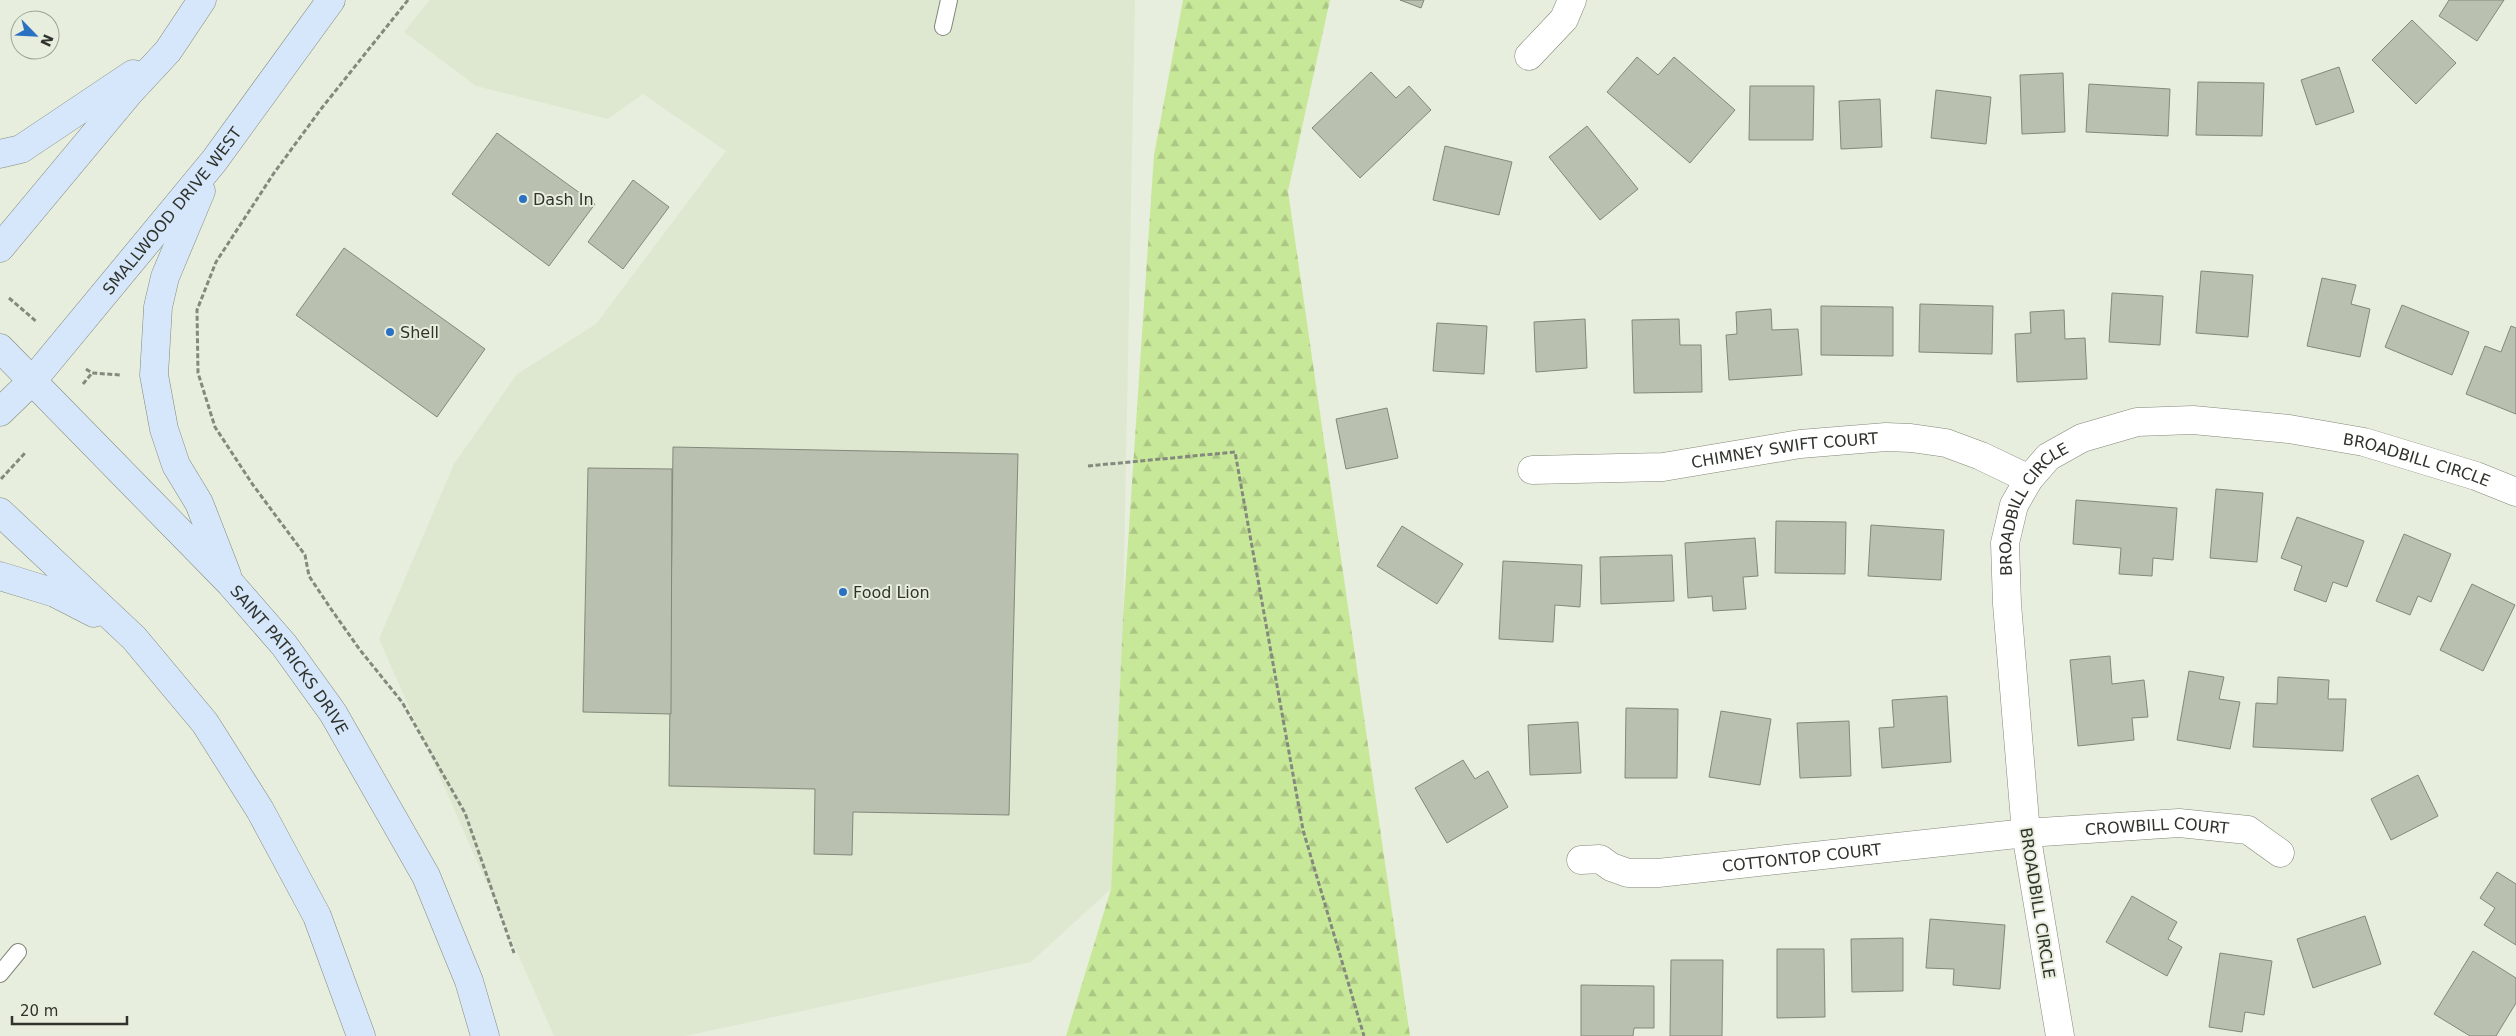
<svg xmlns="http://www.w3.org/2000/svg" width="2516" height="1036" font-family="'DejaVu Sans',sans-serif">
<style>
.built{fill:#dee8d0}
.forest{fill:url(#forest-firs)}
.building{fill:#b9c0b0;stroke:#83897a}
.lines{fill:none;stroke-linecap:round;stroke-linejoin:round}
.lane-casing{stroke:#818879;stroke-width:18}
.street-casing{stroke:#818879;stroke-width:29}
.secondary-casing{stroke:#818879;stroke-width:29}
.path{stroke:#84897e;stroke-width:3;stroke-dasharray:5 2.5;stroke-linecap:butt}
.lane{stroke:#fff;stroke-width:16}
.street{stroke:#fff;stroke-width:28}
.secondary{stroke:#d6e7fb;stroke-width:28}
.poi-dot{fill:#2a71c1;stroke:#e7eede;stroke-width:2}
.labels{text-anchor:middle;stroke-width:4;stroke-linejoin:round;paint-order:stroke}
.poi-label{font-size:16px;fill:#30332c;stroke:#e7eede;text-anchor:start}
.street-label{font-size:16px;fill:#30332c;stroke:#e7eede}
</style>
<defs>
<pattern id="forest-firs" width="22" height="20" patternUnits="userSpaceOnUse" patternTransform="scale(1.25)"><rect width="22" height="20" fill="#c8e899"/><path d="M5 1l3.5 6h-7zM16 11l3.5 6h-7z" fill="#acc784"/></pattern>
</defs>
<rect width="100%" height="100%" fill="#e7eede"/>
<path class="built" d="M430 0H1135L1123 617 1111 889 1031 962 685 1036H554L379 639 454 464 517 374 596 324 726 151 643 94 608 119 476 86 404 32Z"/>
<path class="forest" d="M1183 0H1330L1288 191 1410 1036H1066L1111 889 1123 617 1154 155Z"/>
<g class="building">
<path d="M1400 0H1424L1421 8Z"/>
<path d="M2449 0H2504L2477 41 2439 16Z"/>
<path d="M2412 20 2456 63 2416 104 2372 60Z"/>
<path d="M1637 57 1658 75 1674 57 1735 110 1690 163 1607 92Z"/>
<path d="M2339 67 2354 112 2316 125 2301 80Z"/>
<path d="M1371 72 1396 98 1409 86 1431 110 1360 178 1312 128Z"/>
<path d="M2063 73 2065 132 2022 134 2020 75Z"/>
<path d="M2198 82 2264 83 2262 136 2196 135Z"/>
<path d="M2089 84 2170 89 2168 136 2086 132Z"/>
<path d="M1750 86H1814L1813 140H1749Z"/>
<path d="M1936 90 1991 97 1986 144 1931 138Z"/>
<path d="M1880 99 1882 147 1841 149 1839 101Z"/>
<path d="M1587 126 1638 189 1600 220 1549 157Z"/>
<path d="M497 133 595 204 549 266 452 194Z"/>
<path d="M1445 146 1512 162 1499 215 1433 200Z"/>
<path d="M633 180 669 207 623 269 588 242Z"/>
<path d="M344 248 485 349 437 417 296 315Z"/>
<path d="M2201 271 2253 275 2248 337 2196 333Z"/>
<path d="M2322 278 2356 285 2351 304 2370 309 2360 357 2307 346Z"/>
<path d="M2112 293 2163 296 2160 345 2109 342Z"/>
<path d="M1920 304 1993 306 1992 354 1919 352Z"/>
<path d="M2402 305 2469 332 2452 375 2385 347Z"/>
<path d="M1821 306 1893 307V356L1821 355Z"/>
<path d="M1771 309 1772 330 1798 329 1802 375 1729 380 1726 335 1737 334 1736 312Z"/>
<path d="M2064 310 2065 339 2085 338 2087 379 2017 382 2015 334 2031 333 2030 312Z"/>
<path d="M1585 319 1587 368 1536 372 1534 322Z"/>
<path d="M1679 319 1680 345H1701L1702 392 1634 393 1632 320Z"/>
<path d="M1437 323 1487 326 1484 374 1433 371Z"/>
<path d="M2511 326 2516 328V414L2466 394 2485 346 2501 352Z"/>
<path d="M1387 408 1398 458 1346 469 1336 419Z"/>
<path d="M673 447 1018 454 1009 815 853 812 852 855 814 854 815 789 669 786Z"/>
<path d="M588 468 672 469 671 714 583 712Z"/>
<path d="M2216 489 2263 493 2257 562 2210 558Z"/>
<path d="M2076 500 2177 508 2173 560 2153 558 2152 576 2119 574 2121 548 2073 544Z"/>
<path d="M2297 517 2364 541 2347 587 2333 582 2326 602 2294 590 2302 566 2281 558Z"/>
<path d="M1776 521 1846 522 1845 574 1775 573Z"/>
<path d="M1871 525 1944 530 1941 580 1868 576Z"/>
<path d="M1402 526 1463 564 1437 604 1377 566Z"/>
<path d="M2404 534 2451 554 2431 602 2418 596 2410 615 2376 601Z"/>
<path d="M1755 538 1758 576 1743 577 1746 609 1713 611 1712 596 1688 598 1685 543Z"/>
<path d="M1672 555 1674 601 1601 604 1600 557Z"/>
<path d="M1503 561 1582 565 1580 607 1555 605 1553 642 1499 639Z"/>
<path d="M2472 584 2515 605 2483 671 2440 650Z"/>
<path d="M2110 656 2112 684 2144 680 2148 717 2132 718 2134 740 2078 746 2070 660Z"/>
<path d="M2189 671 2224 677 2219 699 2240 702 2230 749 2177 740Z"/>
<path d="M2278 677 2329 680 2328 699H2346L2343 751 2253 747 2256 703 2277 704Z"/>
<path d="M1947 696 1951 762 1882 768 1879 728 1894 727 1892 700Z"/>
<path d="M1626 708 1678 709 1677 778H1625Z"/>
<path d="M1721 711 1771 719 1760 785 1709 777Z"/>
<path d="M1849 721 1851 776 1800 778 1797 723Z"/>
<path d="M1578 722 1581 773 1530 775 1528 725Z"/>
<path d="M1463 760 1475 779 1488 771 1508 807 1447 843 1415 788Z"/>
<path d="M2418 775 2438 816 2391 840 2371 799Z"/>
<path d="M2497 872 2516 884V945L2484 925 2495 908 2480 898Z"/>
<path d="M2132 896 2177 922 2168 939 2182 947 2167 976 2106 942Z"/>
<path d="M2365 916 2381 964 2313 988 2297 939Z"/>
<path d="M1930 919 2005 925 2000 989 1953 985 1954 969 1926 968Z"/>
<path d="M1903 938V991L1852 992 1851 939Z"/>
<path d="M1777 949H1824L1825 1017 1777 1018Z"/>
<path d="M2473 951 2516 978V1003L2496 1036H2470L2434 1014Z"/>
<path d="M2220 953 2272 961 2264 1015 2245 1012 2242 1032 2209 1027Z"/>
<path d="M1671 960H1723L1722 1036H1670Z"/>
<path d="M1581 985 1654 986V1028H1634L1633 1036H1581Z"/>
</g>
<g class="lines">
<g class="lane-casing">
<g id="lane">
<path d="M943 27 949 0"/>
<path d="M0 974 18 952"/>
</g>
</g>
<g class="street-casing">
<g id="street">
<path d="M1529 56 1564 19 1572 0"/>
<path id="s1" d="M1532 470 1663 467 1800 444 1886 437 1911 438 1946 443 1981 456 2029 479"/>
<path id="s2" d="M1581 860 1600 859 1611 867 1628 873H1658L2026 833 2179 823 2248 830 2280 853"/>
<path id="s3" d="M2060 1036 2026 833 2007 604 2005 543 2014 505 2029 479 2048 457 2082 438 2137 422 2193 420 2289 429 2364 442 2476 476 2516 492"/>
</g>
</g>
<g class="secondary-casing">
<g id="secondary">
<path d="M0 154 21 149 133 74"/>
<path d="M201 191 165 277 158 307 154 375 164 429 176 465 199 503 227 575"/>
<path d="M0 248 129 93 168 51 202 0"/>
<path id="s4" d="M0 348 230 583 284 645 333 713 426 876 469 981 485 1036"/>
<path id="s5" d="M0 412 33 380 214 161 331 0"/>
<path d="M0 512 134 638 205 723 260 810 317 916 361 1036"/>
<path d="M0 576 55 593 94 613"/>
</g>
</g>
<g class="path">
<path d="M408 0 321 109 274 173 216 262 197 310 198 373 215 427 253 485 305 555 309 576 331 609 360 650 402 702 465 813 514 953"/>
<path d="M9 298 37 322"/>
<path d="M86 369 92 373 121 375"/>
<path d="M83 384 92 373"/>
<path d="M1088 466 1235 452 1303 830 1364 1036"/>
<path d="M1 479 25 453"/>
</g>
<use href="#lane" class="lane"/>
<use href="#street" class="street"/>
<use href="#secondary" class="secondary"/>
</g>
<g class="poi-dot">
<circle cx="523" cy="199" r="5"/>
<circle cx="390" cy="332" r="5"/>
<circle cx="843" cy="592" r="5"/>
</g>
<g class="labels">
<g class="poi-label">
<text x="533" y="205">Dash In</text>
<text x="400" y="338">Shell</text>
<text x="853" y="598">Food Lion</text>
</g>
<g class="street-label">
<text dy="6" stroke="none"><textPath href="#s5" startOffset="265">SMALLWOOD DRIVE WEST</textPath></text>
<text dy="6" stroke="none"><textPath href="#s1" startOffset="254">CHIMNEY SWIFT COURT</textPath></text>
<text dy="6" stroke="none"><textPath href="#s3" startOffset="975">BROADBILL CIRCLE</textPath></text>
<text dy="6" stroke="none"><textPath href="#s3" startOffset="540">BROADBILL CIRCLE</textPath></text>
<text dy="6" stroke="none"><textPath href="#s4" startOffset="426">SAINT PATRICKS DRIVE</textPath></text>
<text dy="6" stroke="none"><textPath href="#s2" startOffset="582">CROWBILL COURT</textPath></text>
<text dy="6" stroke="none"><textPath href="#s2" startOffset="225">COTTONTOP COURT</textPath></text>
<text transform="translate(2038 903) rotate(81)" y="6">BROADBILL CIRCLE</text>
</g>
</g>
<g transform="translate(35 35) rotate(114)"><circle r="24" fill="#e7eede" stroke="#9ea397"/>
<path d="M0-4L9 19L0 12L-9 19Z" fill="#2a71c1"/>
<text y="-8" font-size="14" font-weight="bold" text-anchor="middle" fill="#30332c">N</text>
</g>
<path d="M12 1016v8h115v-8" fill="none" stroke="#30332c" stroke-width="2.5"/>
<text x="20" y="1016" font-size="15" fill="#30332c" stroke="#e7eede" stroke-width="4" paint-order="stroke">20 m</text>
</svg>
